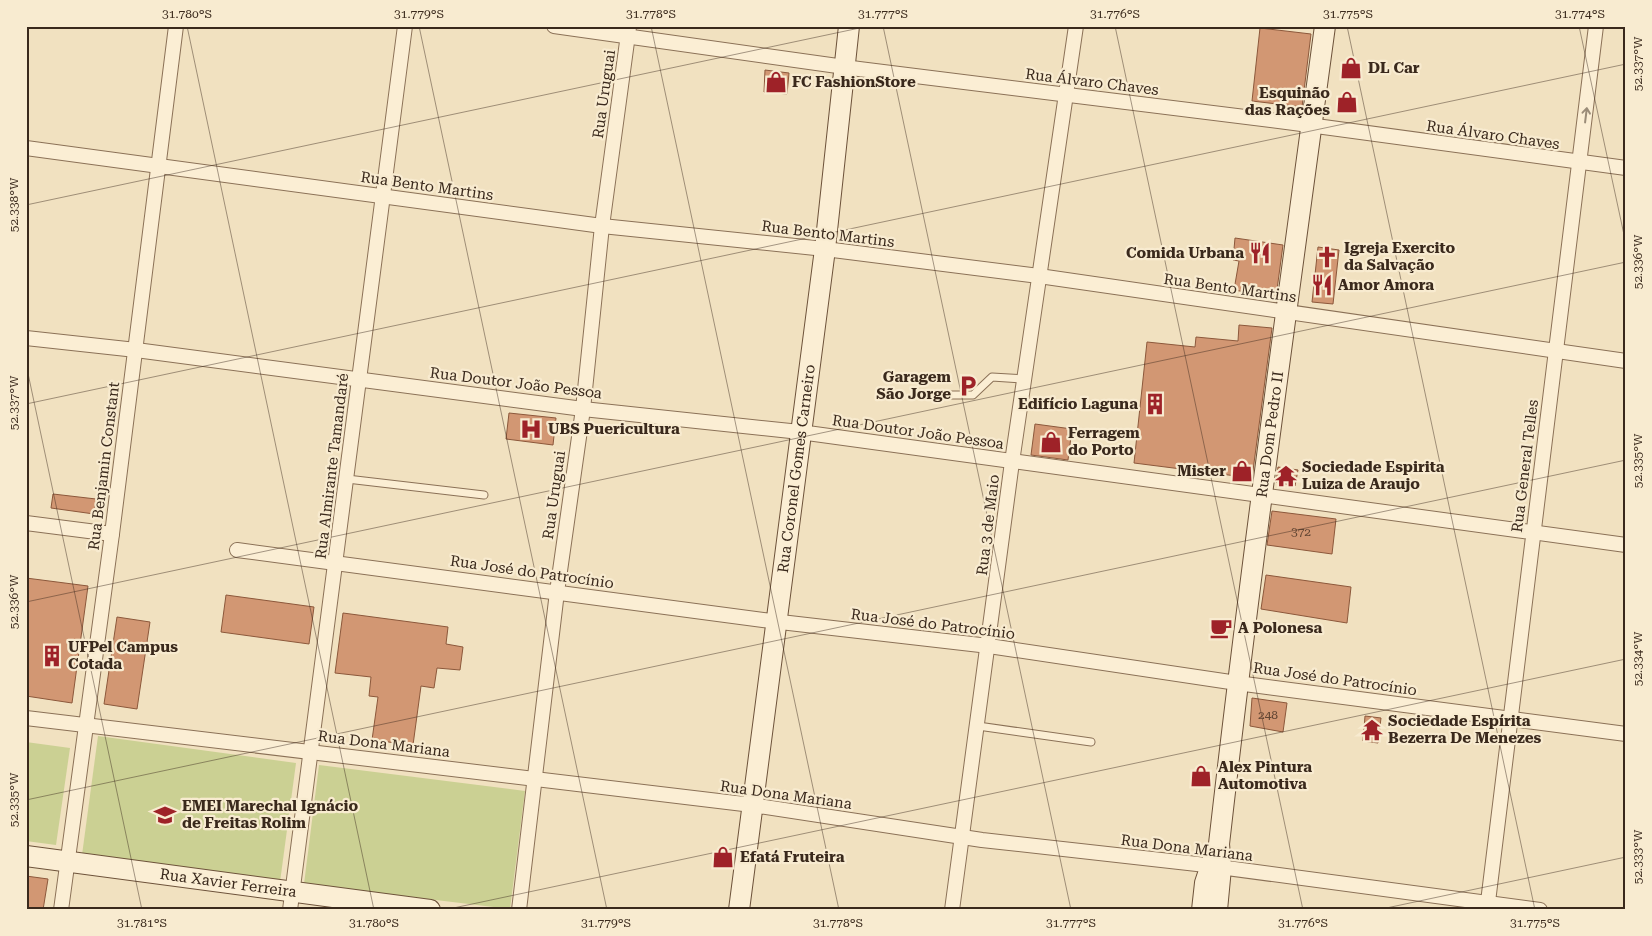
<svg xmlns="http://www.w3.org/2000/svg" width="1652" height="936" font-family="'Roboto Serif',serif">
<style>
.green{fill:#cbd093}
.building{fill:#d29773;stroke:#8c583b}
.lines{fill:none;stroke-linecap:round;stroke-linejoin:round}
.lane-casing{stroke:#8b7157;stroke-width:9}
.street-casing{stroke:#8b7157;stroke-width:16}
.secondary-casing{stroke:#6d523a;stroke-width:22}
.lane{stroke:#fbeed4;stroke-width:7}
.street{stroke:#fbeed4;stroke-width:14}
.secondary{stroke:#fbeed4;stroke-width:20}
.oneway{stroke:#9a8c78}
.ticks{fill:none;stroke:#3a291c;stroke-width:1;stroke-opacity:0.45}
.labels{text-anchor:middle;stroke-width:4.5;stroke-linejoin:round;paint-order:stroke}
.number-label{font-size:12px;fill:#604432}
.poi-label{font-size:15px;font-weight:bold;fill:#3a291c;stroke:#f8ebd0;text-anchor:start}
.street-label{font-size:15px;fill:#3a291c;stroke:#f8ebd0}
.neatline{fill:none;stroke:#3a291c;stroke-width:2}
.ticks-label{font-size:12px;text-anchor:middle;fill:#3a291c}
</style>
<rect width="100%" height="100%" fill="#f1e1c0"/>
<g class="green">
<path d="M98 736 296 763 280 882 82 855Z"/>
<path d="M26 742 70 748 56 845 26 841Z"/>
<path d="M319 765 525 791 510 909 304 884Z"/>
</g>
<g class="building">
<path d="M1260 28 1311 34 1302 107 1252 101Z"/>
<path d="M765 70 789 73 787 94 764 92Z"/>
<path d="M1235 238 1283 245 1276 297 1234 290 1239 261 1233 260Z"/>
<path d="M1318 247 1339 250 1333 304 1312 302Z"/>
<path d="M1239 325 1272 328 1252 478 1134 463 1147 342 1195 347 1196 337 1238 341Z"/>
<path d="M509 413 556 418 553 445 506 439Z"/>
<path d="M1035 424 1072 429 1068 460 1031 455Z"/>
<path d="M1278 467 1298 470 1295 486 1276 482Z"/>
<path d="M53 494 96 499 94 514 51 508Z"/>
<path d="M1272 511 1336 519 1332 554 1267 545Z"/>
<path d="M1266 575 1351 587 1347 623 1261 609Z"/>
<path d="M26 578 88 586 72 703 26 696Z"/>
<path d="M226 595 314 607 309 644 221 632Z"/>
<path d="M343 613 448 627 446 644 463 647 460 670 437 668 434 688 421 686 413 745 372 740 378 697 369 696 371 677 335 673Z"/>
<path d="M117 617 150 622 137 709 104 704Z"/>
<path d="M1252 698 1287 703 1283 732 1250 726Z"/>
<path d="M1365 716 1381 718 1378 743 1363 741Z"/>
<path d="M26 876 48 879 43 910H26Z"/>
</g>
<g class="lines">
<g class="lane-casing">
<g id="lane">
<path d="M945 395H973L992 377 1024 379"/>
<path d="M347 479 484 495"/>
<path d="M978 726 1091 742"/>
</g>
</g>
<g class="street-casing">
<g id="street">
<path d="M554 26 859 69 1294 123 1626 168"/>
<path d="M26 148 602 226 825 249 1039 276 1626 361"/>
<path d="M26 338 136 350 583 409 800 432 1626 545"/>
<path d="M26 523 112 534"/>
<path d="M237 550 763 620 989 646 1237 683 1626 734"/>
<path d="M26 718 752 805 982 840 1197 864 1540 910"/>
<path d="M61 910 112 534 176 26"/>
<path d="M290 910 405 26"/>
<path d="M519 910 557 592 583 409 602 226 629 27"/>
<path d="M952 910 1012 462 1076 26"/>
<path d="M1487 910 1596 26"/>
</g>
</g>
<g class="secondary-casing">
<g id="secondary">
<path id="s1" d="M26 856 430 910"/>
<path id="s2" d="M739 910 825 249 849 26"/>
<path d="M1202 910 1205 883 1215 853"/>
<path id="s3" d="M1217 910 1221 868 1219 844C1250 571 1288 299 1325 26"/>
</g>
</g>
<use href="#lane" class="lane"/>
<use href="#street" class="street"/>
<use href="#secondary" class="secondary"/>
</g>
<defs><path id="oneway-shaft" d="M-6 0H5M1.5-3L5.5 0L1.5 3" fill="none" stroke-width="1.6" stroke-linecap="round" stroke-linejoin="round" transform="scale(1.25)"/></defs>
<use class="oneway" href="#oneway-shaft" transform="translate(1586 115) rotate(-83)"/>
<path class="ticks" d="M187 26 374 910M419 26 607 910M651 26 839 910M883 26 1071 910M1115 26 1303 910M1347 26 1535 910M1579 26 1626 244M26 205 869 26M26 364 142 910M26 404 1626 64M26 602 1626 262M26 800 1626 460M444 910 1626 659M1377 910 1626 857"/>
<defs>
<g id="shop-bare" transform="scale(1.725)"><path d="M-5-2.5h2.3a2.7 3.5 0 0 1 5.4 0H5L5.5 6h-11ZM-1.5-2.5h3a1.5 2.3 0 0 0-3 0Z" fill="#9e2228" stroke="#f8ebd0" stroke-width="2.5" paint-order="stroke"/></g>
<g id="restaurant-bare" transform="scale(1.725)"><path d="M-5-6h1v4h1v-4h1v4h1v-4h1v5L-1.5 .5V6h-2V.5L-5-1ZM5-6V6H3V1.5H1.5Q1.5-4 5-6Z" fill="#9e2228" stroke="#f8ebd0" stroke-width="2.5" paint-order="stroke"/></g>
<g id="church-bare" transform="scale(1.725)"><path d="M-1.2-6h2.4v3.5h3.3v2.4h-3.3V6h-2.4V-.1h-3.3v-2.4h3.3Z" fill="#9e2228" stroke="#f8ebd0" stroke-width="2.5" paint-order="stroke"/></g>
<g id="parking-bare" transform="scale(1.725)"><path d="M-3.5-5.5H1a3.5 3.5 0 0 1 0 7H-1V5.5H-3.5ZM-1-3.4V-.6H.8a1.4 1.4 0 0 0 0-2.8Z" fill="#9e2228" stroke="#f8ebd0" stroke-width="2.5" paint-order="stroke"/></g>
<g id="building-bare" transform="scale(1.725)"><path d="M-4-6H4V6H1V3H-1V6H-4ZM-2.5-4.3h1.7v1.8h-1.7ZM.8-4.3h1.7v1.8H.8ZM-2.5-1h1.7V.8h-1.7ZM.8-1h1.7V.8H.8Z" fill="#9e2228" stroke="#f8ebd0" stroke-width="2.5" paint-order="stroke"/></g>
<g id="hospital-bare" transform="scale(1.725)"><path d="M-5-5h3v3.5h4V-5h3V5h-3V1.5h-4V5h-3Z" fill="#9e2228" stroke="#f8ebd0" stroke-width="2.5" paint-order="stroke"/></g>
<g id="temple-bare" transform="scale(1.725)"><path d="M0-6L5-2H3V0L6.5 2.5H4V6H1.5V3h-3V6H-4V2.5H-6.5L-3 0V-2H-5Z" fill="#9e2228" stroke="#f8ebd0" stroke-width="2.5" paint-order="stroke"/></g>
<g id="cafe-bare" transform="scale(1.725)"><path d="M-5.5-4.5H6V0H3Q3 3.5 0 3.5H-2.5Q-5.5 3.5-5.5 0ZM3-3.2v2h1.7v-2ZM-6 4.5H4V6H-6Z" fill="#9e2228" stroke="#f8ebd0" stroke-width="2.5" paint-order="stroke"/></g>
<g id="school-bare" transform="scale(1.725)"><path d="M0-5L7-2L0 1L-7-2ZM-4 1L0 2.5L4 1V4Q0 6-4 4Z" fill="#9e2228" stroke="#f8ebd0" stroke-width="2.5" paint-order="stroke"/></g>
</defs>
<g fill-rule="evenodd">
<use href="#shop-bare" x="1351" y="68"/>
<use href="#shop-bare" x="776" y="82"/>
<use href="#shop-bare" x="1347" y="102"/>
<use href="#restaurant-bare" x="1260" y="253"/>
<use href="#church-bare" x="1327" y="257"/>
<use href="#restaurant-bare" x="1322" y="285"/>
<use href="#parking-bare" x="968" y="386"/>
<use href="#building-bare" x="1155" y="404"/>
<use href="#hospital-bare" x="531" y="429"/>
<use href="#shop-bare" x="1051" y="442"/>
<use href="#shop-bare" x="1242" y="471"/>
<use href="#temple-bare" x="1286" y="476"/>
<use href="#cafe-bare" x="1221" y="628"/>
<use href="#building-bare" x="52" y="656"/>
<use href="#temple-bare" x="1372" y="730"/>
<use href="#shop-bare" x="1201" y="776"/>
<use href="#school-bare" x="165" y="815"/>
<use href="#shop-bare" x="723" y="857"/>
</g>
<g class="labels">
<g class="number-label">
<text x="1301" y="536">372</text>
<text x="1268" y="719">248</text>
</g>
<g class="poi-label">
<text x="1368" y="73">DL Car</text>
<text x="792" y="87">FC FashionStore</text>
<text x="1330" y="98" text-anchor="end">Esquinão<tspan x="1330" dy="17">das Rações</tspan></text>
<text x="1344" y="253">Igreja Exercito<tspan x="1344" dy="17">da Salvação</tspan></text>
<text x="1244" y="258" text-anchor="end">Comida Urbana</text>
<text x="1338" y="290">Amor Amora</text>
<text x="951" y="382" text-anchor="end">Garagem<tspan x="951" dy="17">São Jorge</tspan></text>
<text x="1138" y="409" text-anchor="end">Edifício Laguna</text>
<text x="548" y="434">UBS Puericultura</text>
<text x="1068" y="438">Ferragem<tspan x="1068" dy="17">do Porto</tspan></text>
<text x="1302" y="472">Sociedade Espirita<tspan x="1302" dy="17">Luiza de Araujo</tspan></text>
<text x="1226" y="476" text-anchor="end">Mister</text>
<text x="1238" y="633">A Polonesa</text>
<text x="68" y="652">UFPel Campus<tspan x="68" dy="17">Cotada</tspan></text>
<text x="1388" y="726">Sociedade Espírita<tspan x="1388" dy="17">Bezerra De Menezes</tspan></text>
<text x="1218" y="772">Alex Pintura<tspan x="1218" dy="17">Automotiva</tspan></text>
<text x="182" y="811">EMEI Marechal Ignácio<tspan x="182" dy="17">de Freitas Rolim</tspan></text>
<text x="740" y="862">Efatá Fruteira</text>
</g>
<g class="street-label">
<text transform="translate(1092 82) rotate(7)" y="5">Rua Álvaro Chaves</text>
<text transform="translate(604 94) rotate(-82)" y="5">Rua Uruguai</text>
<text transform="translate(1493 135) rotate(8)" y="5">Rua Álvaro Chaves</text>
<text transform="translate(427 186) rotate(8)" y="5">Rua Bento Martins</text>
<text transform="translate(828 234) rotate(7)" y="5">Rua Bento Martins</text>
<text transform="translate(1230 288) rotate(8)" y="5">Rua Bento Martins</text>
<text transform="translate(516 383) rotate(7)" y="5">Rua Doutor João Pessoa</text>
<text transform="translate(918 432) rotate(8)" y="5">Rua Doutor João Pessoa</text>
<text dy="5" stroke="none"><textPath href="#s3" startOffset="479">Rua Dom Pedro II</textPath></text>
<text transform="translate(104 466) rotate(-83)" y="5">Rua Benjamin Constant</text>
<text transform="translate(332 466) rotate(-83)" y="5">Rua Almirante Tamandaré</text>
<text transform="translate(1525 466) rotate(-83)" y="5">Rua General Telles</text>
<text dy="5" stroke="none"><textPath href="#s2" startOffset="445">Rua Coronel Gomes Carneiro</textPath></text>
<text transform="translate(554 495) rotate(-82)" y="5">Rua Uruguai</text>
<text transform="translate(988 525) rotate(-83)" y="5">Rua 3 de Maio</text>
<text transform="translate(532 572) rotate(8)" y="5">Rua José do Patrocínio</text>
<text transform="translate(933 624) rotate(7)" y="5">Rua José do Patrocínio</text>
<text transform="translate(1335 679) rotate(8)" y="5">Rua José do Patrocínio</text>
<text transform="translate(384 744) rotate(7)" y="5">Rua Dona Mariana</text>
<text transform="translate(786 795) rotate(8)" y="5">Rua Dona Mariana</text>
<text transform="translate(1187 848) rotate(7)" y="5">Rua Dona Mariana</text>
<text dy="5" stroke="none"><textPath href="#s1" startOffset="204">Rua Xavier Ferreira</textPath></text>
</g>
</g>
<rect width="1652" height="936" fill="none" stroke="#f8ebd0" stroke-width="55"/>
<rect x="28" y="28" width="1596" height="880" class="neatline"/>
<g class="ticks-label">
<text x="187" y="18">31.780°S</text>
<text x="419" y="18">31.779°S</text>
<text x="651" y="18">31.778°S</text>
<text x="883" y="18">31.777°S</text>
<text x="1115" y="18">31.776°S</text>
<text x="1348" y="18">31.775°S</text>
<text x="1580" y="18">31.774°S</text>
<text transform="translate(1638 64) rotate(-90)" y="4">52.337°W</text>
<text transform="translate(14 205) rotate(-90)" y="4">52.338°W</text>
<text transform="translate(1638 262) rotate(-90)" y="4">52.336°W</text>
<text transform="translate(14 403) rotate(-90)" y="4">52.337°W</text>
<text transform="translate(1638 461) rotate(-90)" y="4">52.335°W</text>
<text transform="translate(14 602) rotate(-90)" y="4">52.336°W</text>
<text transform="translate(1638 659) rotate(-90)" y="4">52.334°W</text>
<text transform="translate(14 800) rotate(-90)" y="4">52.335°W</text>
<text transform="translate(1638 857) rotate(-90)" y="4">52.333°W</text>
<text x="142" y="927">31.781°S</text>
<text x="374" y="927">31.780°S</text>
<text x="606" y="927">31.779°S</text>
<text x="838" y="927">31.778°S</text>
<text x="1071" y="927">31.777°S</text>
<text x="1303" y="927">31.776°S</text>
<text x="1535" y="927">31.775°S</text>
</g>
</svg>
